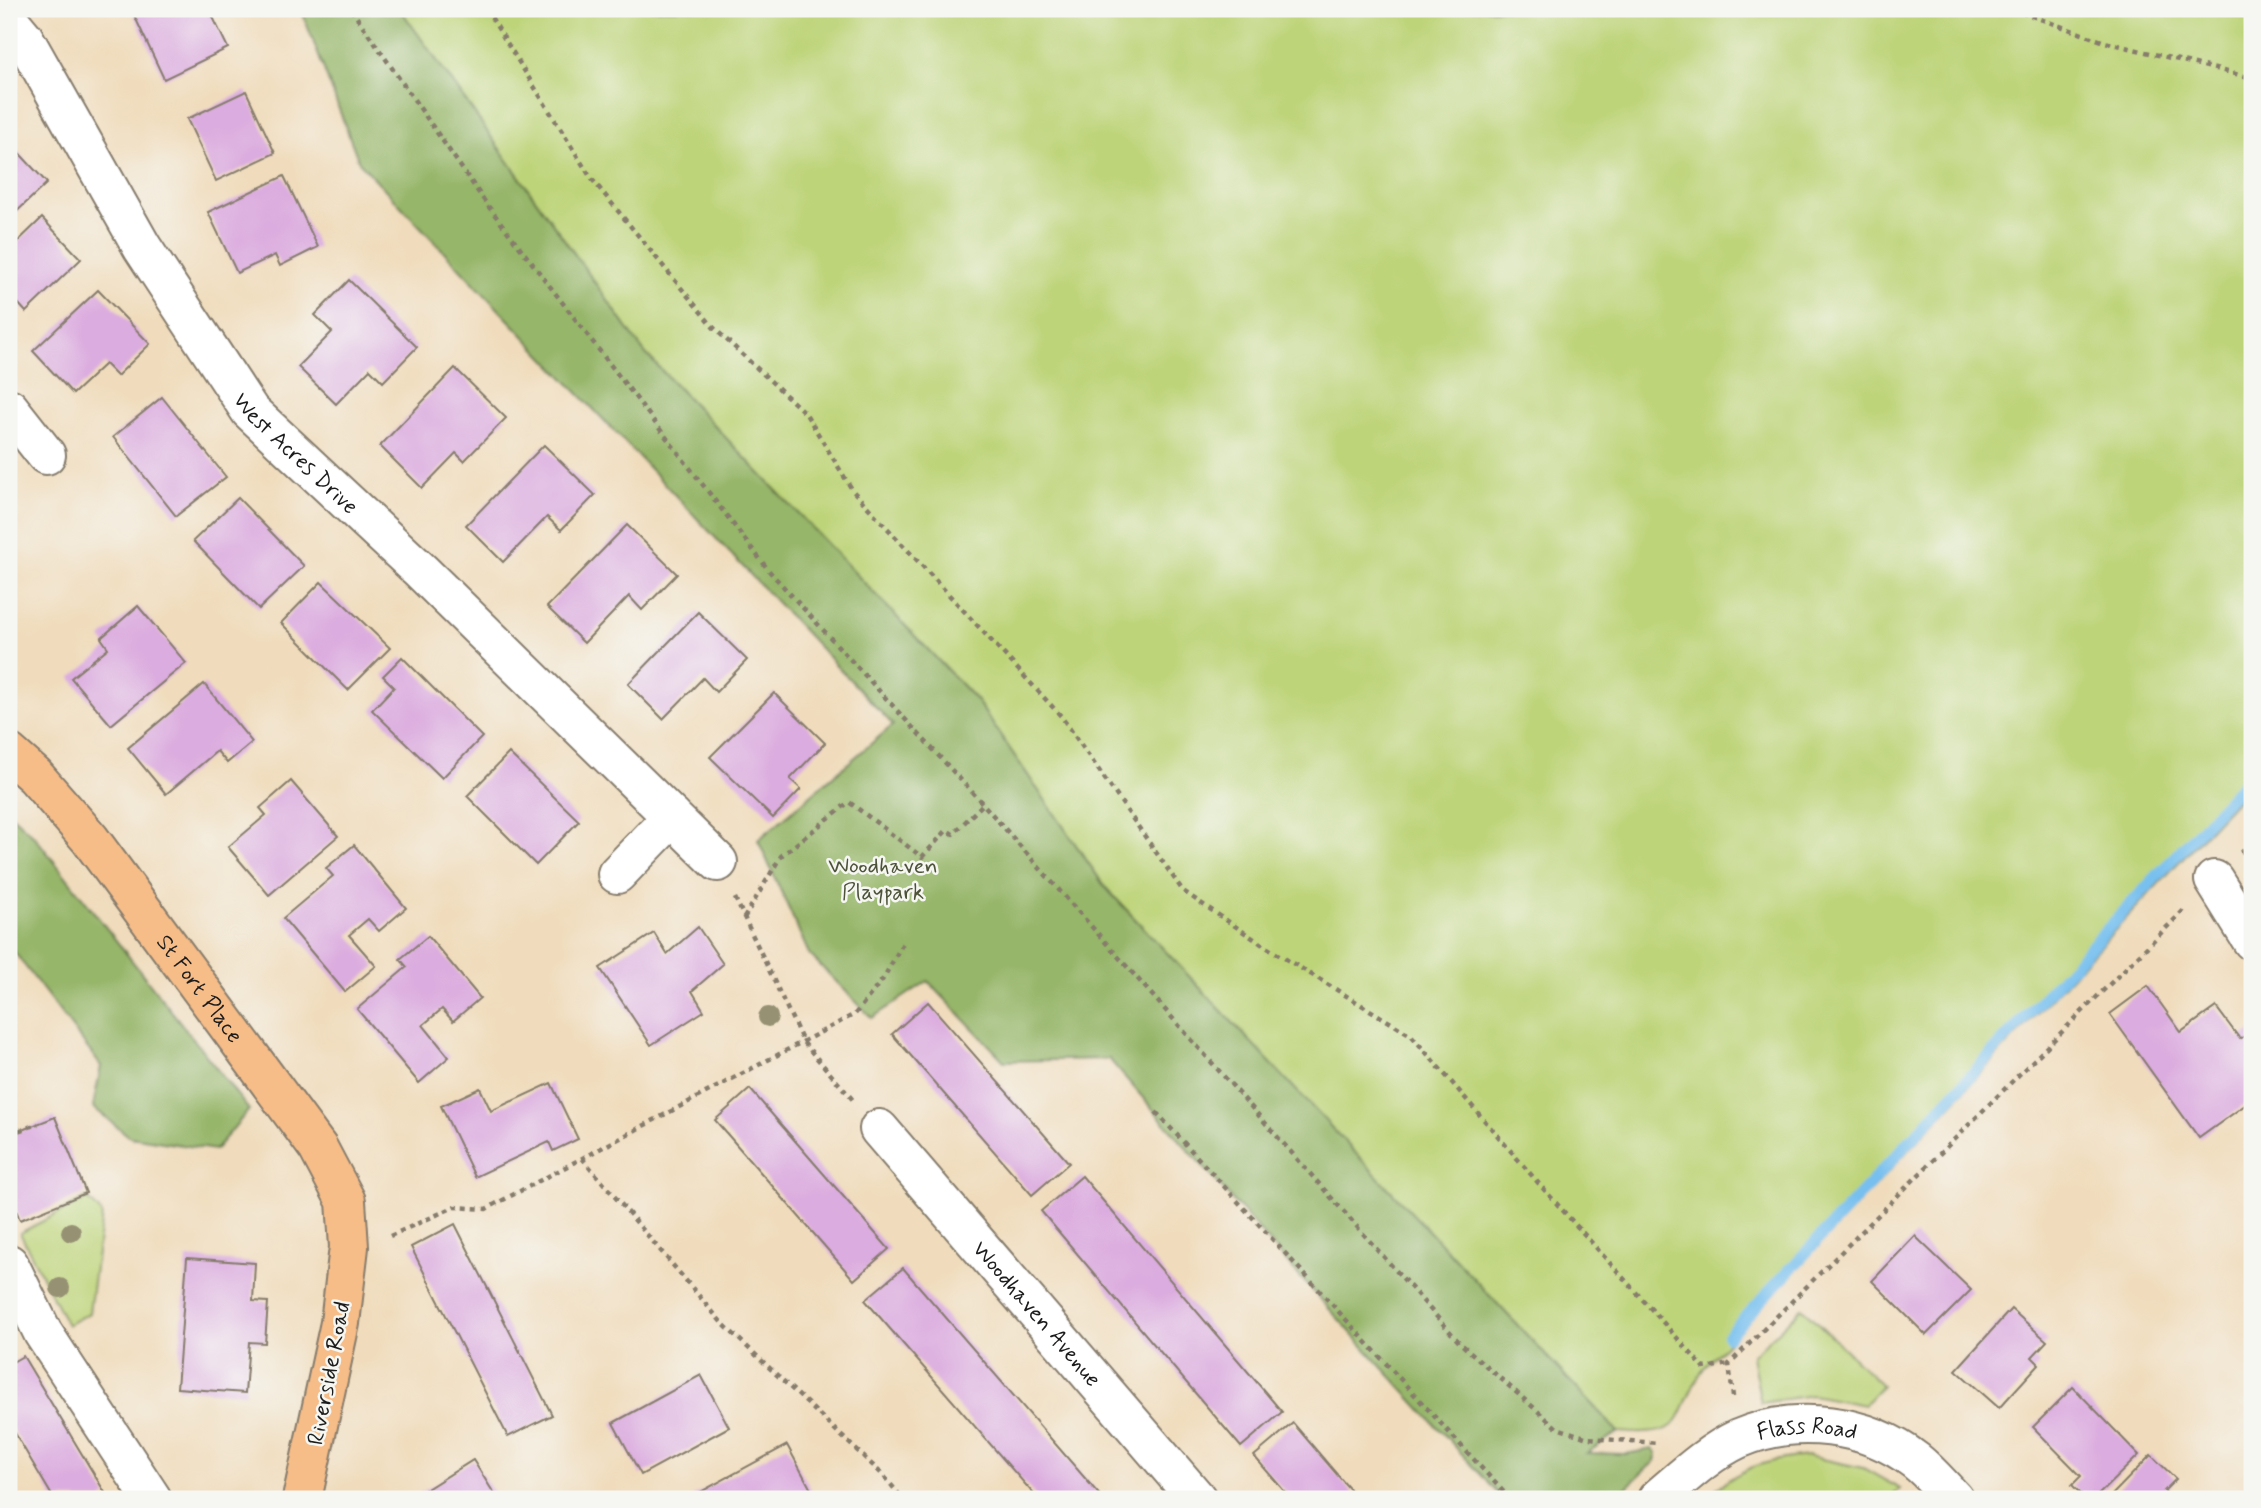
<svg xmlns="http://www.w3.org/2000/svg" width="2261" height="1508" font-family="Mynerve,sans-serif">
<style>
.green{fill:#bed479;stroke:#6d784a;stroke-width:2}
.forest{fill:#96b669;stroke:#596942;stroke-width:2}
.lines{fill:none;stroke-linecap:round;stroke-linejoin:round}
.stream{stroke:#76bfef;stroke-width:12}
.building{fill:#dbacdf}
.minor-casing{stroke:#867c6c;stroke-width:42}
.major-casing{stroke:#867c6c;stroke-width:42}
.path{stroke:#867c6c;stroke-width:4.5;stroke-dasharray:5 5;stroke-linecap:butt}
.minor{stroke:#fff;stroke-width:38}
.major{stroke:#f7bd88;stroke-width:38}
.tree{fill:#969173}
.labels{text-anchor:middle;stroke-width:5;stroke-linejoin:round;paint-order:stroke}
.street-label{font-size:23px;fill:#1c1c1c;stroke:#f6f6f2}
.park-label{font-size:23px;fill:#4d5338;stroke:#f6f6f2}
</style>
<rect width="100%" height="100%" fill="#f6f6f2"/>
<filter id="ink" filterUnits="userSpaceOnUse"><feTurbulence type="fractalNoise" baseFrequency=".0143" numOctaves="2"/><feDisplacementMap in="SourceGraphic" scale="14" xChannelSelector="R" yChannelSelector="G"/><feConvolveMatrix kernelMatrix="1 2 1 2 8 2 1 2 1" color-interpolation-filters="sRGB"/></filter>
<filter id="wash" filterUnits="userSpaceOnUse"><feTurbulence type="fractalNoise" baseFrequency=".00686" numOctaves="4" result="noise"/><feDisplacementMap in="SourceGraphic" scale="28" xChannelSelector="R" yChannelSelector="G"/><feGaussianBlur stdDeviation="1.57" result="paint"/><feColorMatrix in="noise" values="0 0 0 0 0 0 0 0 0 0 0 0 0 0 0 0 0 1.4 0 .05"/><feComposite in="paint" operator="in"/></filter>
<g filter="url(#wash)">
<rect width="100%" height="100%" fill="#f0dcbc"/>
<g class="green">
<path d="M400 9H2252V784L1704 1368C1671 1417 1692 1439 1618 1432L1105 887 976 700 645 353Z"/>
<path d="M87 1198 102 1214 89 1313 67 1325 20 1233Z"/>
<path d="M1802 1308 1882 1385 1864 1405 1812 1395 1761 1403 1752 1356Z"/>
<path d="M1808 1456 1863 1468 1900 1489 1890 1499H1704C1739 1468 1762 1460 1808 1456Z"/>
</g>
<g class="forest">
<path d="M301 9H400L645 353 976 700 1105 887 1618 1432 1587 1453 1626 1454 1652 1449 1657 1453 1655 1461 1614 1499H1503L1292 1268 1109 1059 1004 1061 928 981 872 1018 809 954 758 840 893 725 359 162Z"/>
<path d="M9 813 35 837 249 1110 215 1150 130 1137 93 1107 101 1066 9 945Z"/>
</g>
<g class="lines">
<path class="stream" d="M1728 1336 2252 774"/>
</g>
<g id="blocks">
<g class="building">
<path d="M147 9H209L228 48 164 79 134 15Z"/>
<path d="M246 91 275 153 216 181 187 119Z"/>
<path d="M9 142 47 183 12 216 9 213Z"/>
<path d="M284 176 318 247 280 266 275 255 237 273 208 212Z"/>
<path d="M42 218 81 259 26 312 9 293V250Z"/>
<path d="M349 280 417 347 383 382 370 369 336 404 298 367 332 332 315 315Z"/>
<path d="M98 290 150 344 117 376 105 364 73 394 33 351Z"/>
<path d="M455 368 506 418 464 461 456 453 422 488 380 446Z"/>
<path d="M162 397 226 477 176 516 113 437Z"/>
<path d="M544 445 595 495 561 530 547 517 503 562 466 525Z"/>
<path d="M238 498 304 566 259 609 193 541Z"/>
<path d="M627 525 677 574 642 610 629 596 584 643 547 607Z"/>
<path d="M321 582 390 648 348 690 281 623Z"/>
<path d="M138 606 186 663 111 725 71 678 108 648 101 638Z"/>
<path d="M698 612 747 660 716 692 703 678 663 719 628 684Z"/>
<path d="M402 657 482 737 442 778 372 710 394 687 383 676Z"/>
<path d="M204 684 252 742 227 763 217 751 166 794 128 748Z"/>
<path d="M774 693 825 743 790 779 801 789 773 818 710 757Z"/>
<path d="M509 753 579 821 536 865 467 796Z"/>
<path d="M291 781 338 836 269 895 228 847 266 815 260 808Z"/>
<path d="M354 845 406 908 379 931 368 919 349 935 376 966 345 992 283 918 333 876 326 868Z"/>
<path d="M698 927 723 964 692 991 704 1011 651 1045 600 968 654 933 667 954Z"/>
<path d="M428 936 480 998 453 1021 442 1009 423 1025 449 1057 419 1083 357 1009 407 967 400 959Z"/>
<path d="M2148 986 2181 1032 2216 1007 2240 1039 2252 1031V1100L2199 1138 2110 1014Z"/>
<path d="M928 1002 1069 1163 1032 1195 892 1034Z"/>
<path d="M551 1083 578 1139 553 1151 549 1142 475 1177 441 1106 480 1088 491 1111Z"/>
<path d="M750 1089 889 1249 854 1280 715 1120Z"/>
<path d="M55 1117 86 1193 20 1220 9 1192V1135Z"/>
<path d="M1082 1176 1282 1412 1241 1447 1041 1211Z"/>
<path d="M455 1224 552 1415 508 1437 411 1247Z"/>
<path d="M1915 1236 1971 1290 1926 1335 1872 1281Z"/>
<path d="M187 1258 255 1263 253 1301 268 1302 265 1343 249 1342 245 1393 177 1388Z"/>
<path d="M903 1268 1103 1499H1038L865 1300Z"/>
<path d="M2011 1309 2047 1341 2032 1357 2039 1364 1999 1408 1956 1370Z"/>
<path d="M23 1356 107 1496 102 1499H54L9 1423V1364Z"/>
<path d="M701 1375 729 1427 641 1475 613 1423Z"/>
<path d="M2073 1387 2139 1455 2094 1499H2086L2072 1485 2081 1476 2033 1427Z"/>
<path d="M1293 1423 1358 1499H1291L1254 1456Z"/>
<path d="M787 1445 815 1497 695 1499 693 1496Z"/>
<path d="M2151 1455 2176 1479 2164 1491 2173 1499H2108Z"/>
<path d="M473 1460 495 1495 488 1499H411Z"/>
</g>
</g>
</g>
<g filter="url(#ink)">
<use href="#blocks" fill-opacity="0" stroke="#867c6c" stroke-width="2"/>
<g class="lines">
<g class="minor-casing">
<g id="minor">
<path id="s1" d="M9 20 24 38 142 247 250 411 421 571 718 862"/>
<path d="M9 408 46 455"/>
<path d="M617 874 672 817"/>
<path d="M2214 880 2252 941"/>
<path id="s2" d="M879 1129 1197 1499"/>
<path d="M9 1264 43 1333 152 1499"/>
<path id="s3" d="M1657 1499C1682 1478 1708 1453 1738 1439 1795 1414 1867 1423 1916 1461 1930 1472 1942 1487 1954 1499"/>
</g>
</g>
<g class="major-casing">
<g id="major">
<path id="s4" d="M9 753 35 776 90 839 318 1148 346 1201 349 1247 340 1323 302 1499"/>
</g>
</g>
<g class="path">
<path d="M351 9 488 206 770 572 983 804 1460 1343 1557 1428 1588 1438 1659 1443"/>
<path d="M486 9 591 178 714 328 806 414 853 491 1061 716 1183 891 1266 947 1411 1035 1540 1185 1704 1368 1729 1364"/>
<path d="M2012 9 2105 42 2252 78"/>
<path d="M2241 853 2252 842"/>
<path d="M735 898 803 1042 853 1100"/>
<path d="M744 918 781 856 849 802 922 857 947 830 953 834 983 804"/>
<path d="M1156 1112 1510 1499"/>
<path d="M9 1134 38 1124"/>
<path d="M582 1158 722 1323 883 1475 903 1499"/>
<path d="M390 1236 454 1207 486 1209 855 1014 883 979 903 943"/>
<path d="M1733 1397 1729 1364 2185 909"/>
</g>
<use href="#minor" class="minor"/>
<use href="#major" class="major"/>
</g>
<g class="tree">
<circle cx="768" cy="1017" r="10"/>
<circle cx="71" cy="1232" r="10"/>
<circle cx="60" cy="1288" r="10"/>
</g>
</g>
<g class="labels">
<g class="street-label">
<text dy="8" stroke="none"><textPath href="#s1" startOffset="522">West Acres Drive</textPath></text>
<text dy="8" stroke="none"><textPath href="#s4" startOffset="304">St Fort Place</textPath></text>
<text dy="8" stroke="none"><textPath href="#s2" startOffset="243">Woodhaven Avenue</textPath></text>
<text transform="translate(328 1373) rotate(-79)" y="8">Riverside Road</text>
<text dy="8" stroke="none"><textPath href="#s3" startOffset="172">Flass Road</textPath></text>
</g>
<g class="park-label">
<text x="883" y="873">Woodhaven<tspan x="883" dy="26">Playpark</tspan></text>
</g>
</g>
<rect width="2261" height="1508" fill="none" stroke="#f6f6f2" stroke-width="35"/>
</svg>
